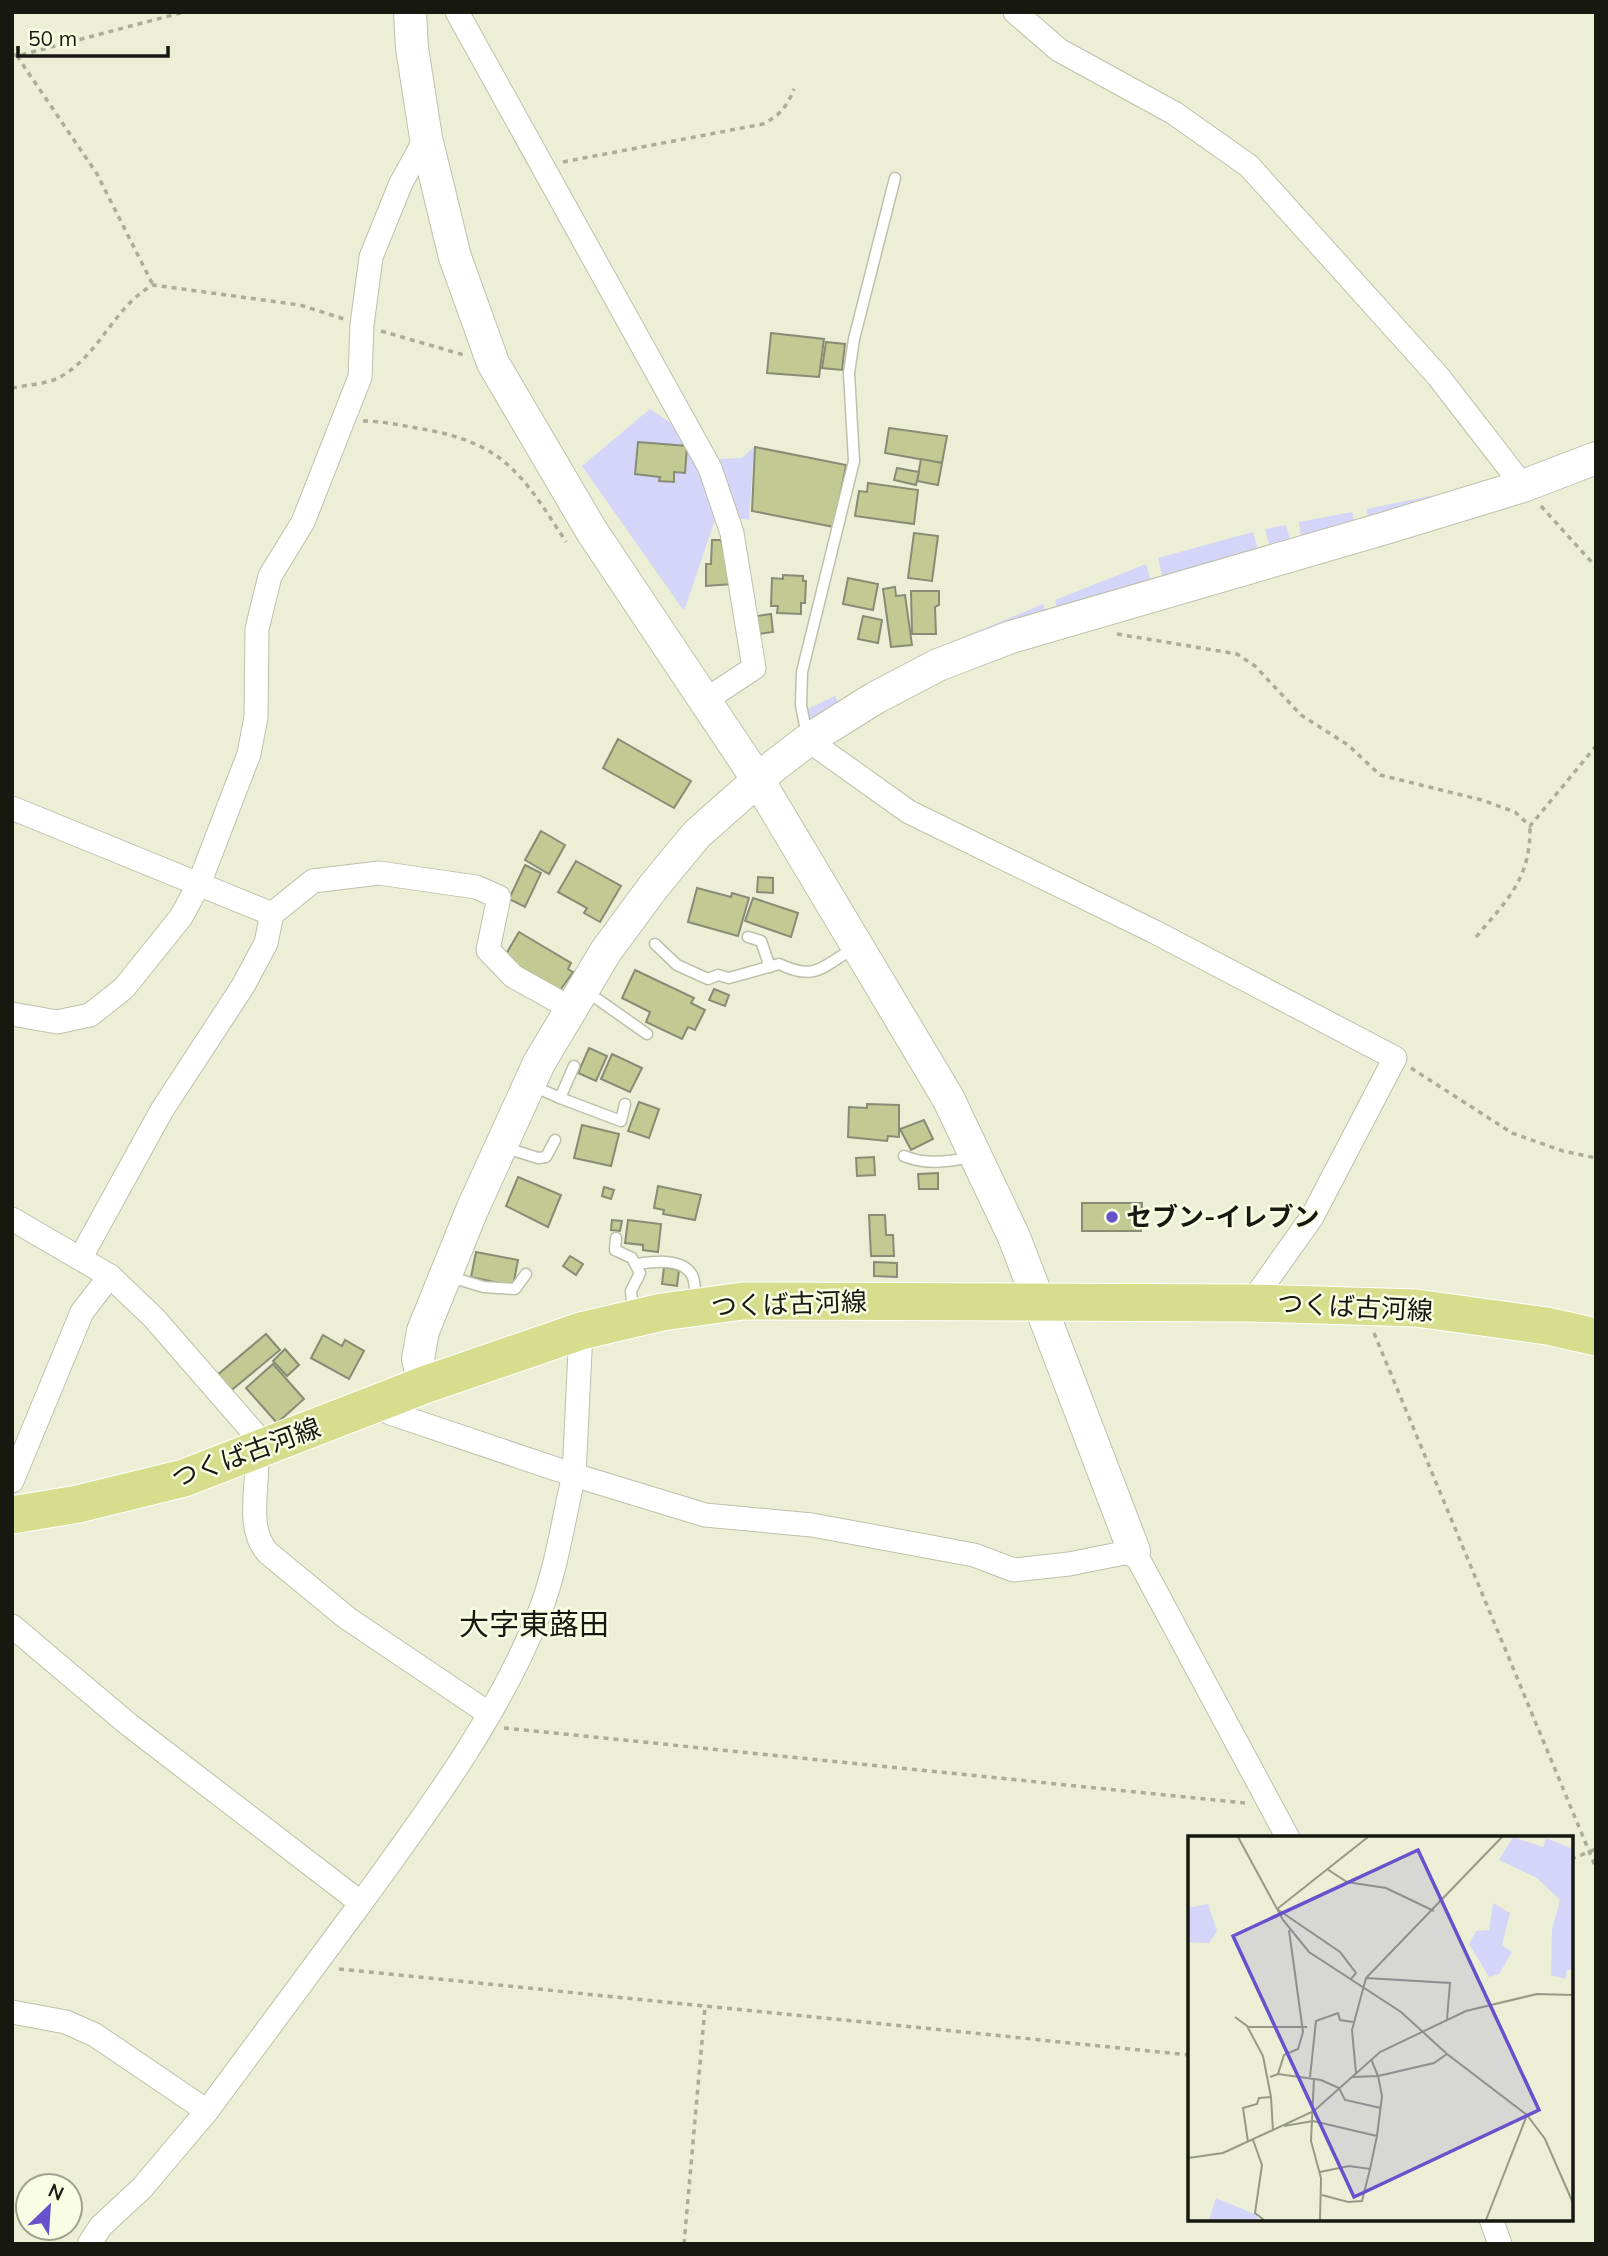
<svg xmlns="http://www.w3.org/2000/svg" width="1608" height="2256" font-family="Mulish,'Noto Sans JP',sans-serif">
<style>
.green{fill:#d5d4f9}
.building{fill:#c2c992;stroke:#888c75;stroke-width:2}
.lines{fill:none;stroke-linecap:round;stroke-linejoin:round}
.lane-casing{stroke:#bdc1a9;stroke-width:13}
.street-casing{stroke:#bdc1a9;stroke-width:25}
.secondary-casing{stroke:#bdc1a9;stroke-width:34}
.primary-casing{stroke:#fff;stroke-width:39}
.path{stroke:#abad99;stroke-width:3.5;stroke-dasharray:5 5;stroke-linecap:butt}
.lane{stroke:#fff;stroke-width:10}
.street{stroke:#fff;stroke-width:23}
.secondary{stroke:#fff;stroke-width:32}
.primary{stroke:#d6dd8c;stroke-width:37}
.poi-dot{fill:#6752cb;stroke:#f9fde4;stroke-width:2.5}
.labels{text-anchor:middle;stroke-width:5;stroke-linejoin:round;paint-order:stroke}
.poi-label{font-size:26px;font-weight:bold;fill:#171810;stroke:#f9fde4;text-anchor:start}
.street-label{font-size:26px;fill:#171810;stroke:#f9fde4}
.quarter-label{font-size:30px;fill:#171810;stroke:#f9fde4}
.inset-road{fill:none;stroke:#979987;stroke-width:2}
.view{fill:#6752cb;fill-opacity:0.15;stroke:#6752cb;stroke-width:3.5}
.inset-edge{fill:none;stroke:#171810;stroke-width:3.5}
</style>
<rect width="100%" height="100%" fill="#ecefd6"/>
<g class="green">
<path d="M650 409 681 430 705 477 717 514 684 611 582 466Z"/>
<path d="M754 447 749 520 738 518 720 459 742 458Z"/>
<path d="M1440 494 1442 500 1368 519 1367 509Z"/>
<path d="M1352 512 1355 525 1301 537 1299 522Z"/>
<path d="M1286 525 1291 544 1271 551 1265 529Z"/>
<path d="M1253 532 1259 554 1164 582 1158 558Z"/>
<path d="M1146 564 1152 584 1058 612 1055 600Z"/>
<path d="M1043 604 1046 615 932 654 930 651Z"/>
<path d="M835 696 839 705 812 721 806 710Z"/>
</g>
<g class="building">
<path d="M771 333 824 339 819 377 767 373Z"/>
<path d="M826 342 845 344 842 370 822 368Z"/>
<path d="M889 428 947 436 942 463 885 453Z"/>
<path d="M638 442 687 446 685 473 674 472V482L659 481 660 477 635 474Z"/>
<path d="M755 447 846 465 834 527 752 511Z"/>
<path d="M921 459 942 463 938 485 917 481Z"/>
<path d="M897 468 919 472 916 485 894 480Z"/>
<path d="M868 483 918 490 914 524 855 516 859 491 867 492Z"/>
<path d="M914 533 938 536 932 581 908 578Z"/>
<path d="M712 540H721L732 584 706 586V564H711Z"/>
<path d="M783 575 803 576V581H806L805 603H801V614L777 613 778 606H771L772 578 783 579Z"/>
<path d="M848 578 878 584 873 610 843 604Z"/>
<path d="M895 587 896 596 905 595 912 645 891 647 883 589Z"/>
<path d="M911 591H939V605L935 607 936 634H912Z"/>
<path d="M771 614 773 632 759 634 757 616Z"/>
<path d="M863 616 882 620 878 643 858 639Z"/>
<path d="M618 739 691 781 674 808 603 768Z"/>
<path d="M541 831 565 845 549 874 525 860Z"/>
<path d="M576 861 621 886 600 922 584 913 587 908 558 892Z"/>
<path d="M525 865 541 873 525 907 509 899Z"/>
<path d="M758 877 773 878V893L757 892Z"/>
<path d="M697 888 731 897 732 893 749 898 738 936 688 922Z"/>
<path d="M753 898 798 913 791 937 745 921Z"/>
<path d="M519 932 571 963 568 969 573 972 559 992 503 959Z"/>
<path d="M635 970 694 998 691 1003 705 1010 695 1030 688 1027 682 1039 646 1022 650 1012 622 998Z"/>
<path d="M714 989 729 995 725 1006 709 1000Z"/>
<path d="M589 1048 607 1056 596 1081 578 1073Z"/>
<path d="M612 1054 642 1068 630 1092 601 1079Z"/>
<path d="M639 1102 659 1109 649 1138 628 1131Z"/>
<path d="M867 1104 899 1105V1137L888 1136 887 1141 848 1137 849 1107 867 1108Z"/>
<path d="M924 1120 933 1139 911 1150 900 1129Z"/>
<path d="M582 1125 619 1134 611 1166 574 1158Z"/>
<path d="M874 1157 875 1175 857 1176 856 1158Z"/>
<path d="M938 1173V1189H919L918 1174Z"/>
<path d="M518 1177 561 1195 548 1227 506 1206Z"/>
<path d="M658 1186 701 1195 695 1220 663 1214 664 1210 654 1208Z"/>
<path d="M604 1187 614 1190 611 1199 602 1196Z"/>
<path d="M1082 1203H1142L1141 1231H1082Z"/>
<path d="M869 1215H885L886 1235H893L894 1256H871Z"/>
<path d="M612 1220 622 1221 620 1231 611 1230Z"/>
<path d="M628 1220 661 1224 658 1252 643 1250V1245L625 1243Z"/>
<path d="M476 1252 518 1260 513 1286 471 1277Z"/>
<path d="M570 1256 583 1264 576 1275 563 1266Z"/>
<path d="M874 1262 897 1263V1277L874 1276Z"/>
<path d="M664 1267 679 1270 677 1286 662 1284Z"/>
<path d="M266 1334 280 1350 228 1393 215 1377Z"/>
<path d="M323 1335 342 1346 345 1340 364 1351 349 1379 311 1358Z"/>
<path d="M285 1349 299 1365 287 1376 273 1361Z"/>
<path d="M273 1364 304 1399 277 1423 246 1388Z"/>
</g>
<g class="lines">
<g class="lane-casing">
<g id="lane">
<path d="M807 736 801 705 802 672 854 461 849 373 854 339 895 178"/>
<path d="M748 937 761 941 770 967"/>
<path d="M655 944 677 965 708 979 718 975 729 978 779 964C818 982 821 966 855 948"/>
<path d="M586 991 647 1034"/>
<path d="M574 1066 560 1098 621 1121 625 1104"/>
<path d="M531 1085 560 1098"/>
<path d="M503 1147 538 1158 546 1157 555 1140"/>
<path d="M904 1156C925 1165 951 1162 973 1156"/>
<path d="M616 1238 615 1250 632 1258 640 1273 631 1291 633 1313"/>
<path d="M637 1264C652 1262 682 1257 692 1275 696 1283 694 1294 698 1303"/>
<path d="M447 1276 484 1287 515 1289 526 1274"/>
</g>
</g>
<g class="street-casing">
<g id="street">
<path d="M457 12 710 468 732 533 754 668 704 701"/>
<path d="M1015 12 1059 50 1174 113 1249 166 1438 376 1523 486"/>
<path d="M808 740 909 812 1155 932 1395 1058 1312 1217 1251 1303"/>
<path d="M12 808 272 914"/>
<path d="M12 1014 57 1022 90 1015 124 988 181 917 199 884 249 754 256 717 257 629 270 576 303 522 360 377 362 325 371 257 401 183 426 138"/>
<path d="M12 1219 110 1276 154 1318 254 1433C265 1471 241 1524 268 1553L347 1618 488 1713"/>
<path d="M81 1257 162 1110 243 986 266 943 272 914 313 881 379 873 476 887 499 897 488 950 513 976 572 1009"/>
<path d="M581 1331 574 1475 705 1515 812 1525 974 1555 1014 1570 1069 1564 1134 1551 1288 1838"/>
<path d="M12 1481 82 1312 110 1276"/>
<path d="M12 1626 128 1724 361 1903C427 1812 499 1716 540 1611 557 1568 563 1520 574 1475L390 1413 383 1401"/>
<path d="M12 2012 66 2022 95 2035 207 2111 361 1903"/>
<path d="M1491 2219 1500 2244"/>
<path d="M89 2244 101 2226 142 2188 207 2111"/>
</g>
</g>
<g class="secondary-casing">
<g id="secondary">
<path d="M410 12 412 48 426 138 455 257 493 363 591 530 758 780 948 1098 1014 1237 1134 1551"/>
<path d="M424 1385 418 1359 423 1331 472 1210 539 1063 606 951 654 886 697 834 774 766 808 740 875 698 938 665 1011 637 1389 527 1523 486 1596 458"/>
</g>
</g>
<g class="primary-casing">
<path id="primary" d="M12 1515 78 1504 184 1478 424 1385 581 1331 662 1312 743 1301 1251 1303 1416 1308 1547 1326 1596 1337"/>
</g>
<g class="path">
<path d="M12 54 17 56 184 12"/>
<path d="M17 56 97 174 153 285"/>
<path d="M563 162 763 124C779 116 787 107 794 89"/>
<path d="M381 331 464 355"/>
<path d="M12 388C27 385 47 384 60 377 100 355 114 306 153 285L300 305 344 319"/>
<path d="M363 421C381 421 399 425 417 428 503 442 521 472 566 542"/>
<path d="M1541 506 1596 567"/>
<path d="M1117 634 1237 654 1255 666 1301 715 1348 745 1380 775 1482 800 1515 812 1530 826 1596 746"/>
<path d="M1476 937C1508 899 1531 878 1530 826"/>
<path d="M1411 1068 1512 1133 1563 1151 1596 1158"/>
<path d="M1374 1333 1596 1868"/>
<path d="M504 1728 1245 1803"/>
<path d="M1571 1859 1596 1849"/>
<path d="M339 1969 1190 2055"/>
<path d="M684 2244 705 2007"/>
</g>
<use href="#lane" class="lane"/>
<use href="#street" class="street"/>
<use href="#secondary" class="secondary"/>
<use href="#primary" class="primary"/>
</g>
<circle class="poi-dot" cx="1112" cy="1217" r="7"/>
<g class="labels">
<g class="poi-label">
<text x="1126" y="1226">セブン-イレブン</text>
</g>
<g class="street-label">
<text transform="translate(789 1304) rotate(-2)" y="9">つくば古河線</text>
<text transform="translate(1355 1307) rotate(3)" y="9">つくば古河線</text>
<text transform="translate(246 1453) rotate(-20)" y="9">つくば古河線</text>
</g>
<g class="quarter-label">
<text x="534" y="1635">大字東蕗田</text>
</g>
</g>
<g transform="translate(1188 1836)">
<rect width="385" height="385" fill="#ecefd6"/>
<path d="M325 1 355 11 358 2 385 13V134H379L377 143 363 139 364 93 372 64 349 42 311 24ZM305 67 322 77 314 109 324 116 311 138 301 141 281 108 288 95 301 94ZM20 68 29 95 21 107 0 106V72ZM28 362 69 379V384H21Z" fill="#d5d4f9"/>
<path class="inset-road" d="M50 1 95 84 121 116 213 176 259 218 339 279 298 384M139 33 159 46 198 52 246 75M89 73 180 1M89 73 152 116 168 137 163 143M178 142 262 147 259 183M47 181 59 190 75 220 83 261M59 191H119M183 223 190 240 246 227 259 218M168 237 164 194 178 142 314 1M90 238 133 244 151 252 157 264 193 272M82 241 90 238 96 219 110 213 115 196 101 94M122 241 128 185 150 177 152 184 165 186M126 242 123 305 133 342 132 384M339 279 357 303 385 367M96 290 125 285 189 300 194 260 190 240 164 241M65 304 74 329 67 377 76 384M60 306 55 272 69 268 71 262 83 261 85 295M0 322 35 317 126 275 192 216 278 175 349 158 385 159M132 336 161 330 182 333 189 300M134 359 160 366 174 365 182 333"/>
<path class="view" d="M230 14 351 274 166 361 45 100Z"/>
<rect width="385" height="385" class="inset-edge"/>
</g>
<rect width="1608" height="2256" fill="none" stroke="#171810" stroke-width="28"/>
<g transform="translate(49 2207) rotate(25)"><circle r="33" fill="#f9fde4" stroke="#9fa18f" stroke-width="2"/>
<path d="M0-5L12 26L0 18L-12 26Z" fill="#6752cb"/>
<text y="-10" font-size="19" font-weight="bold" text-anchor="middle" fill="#171810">N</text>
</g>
<path d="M18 46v10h150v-10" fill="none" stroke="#171810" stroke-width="3.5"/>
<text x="28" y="46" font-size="21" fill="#171810" stroke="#f9fde4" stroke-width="5" paint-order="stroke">50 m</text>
</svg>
